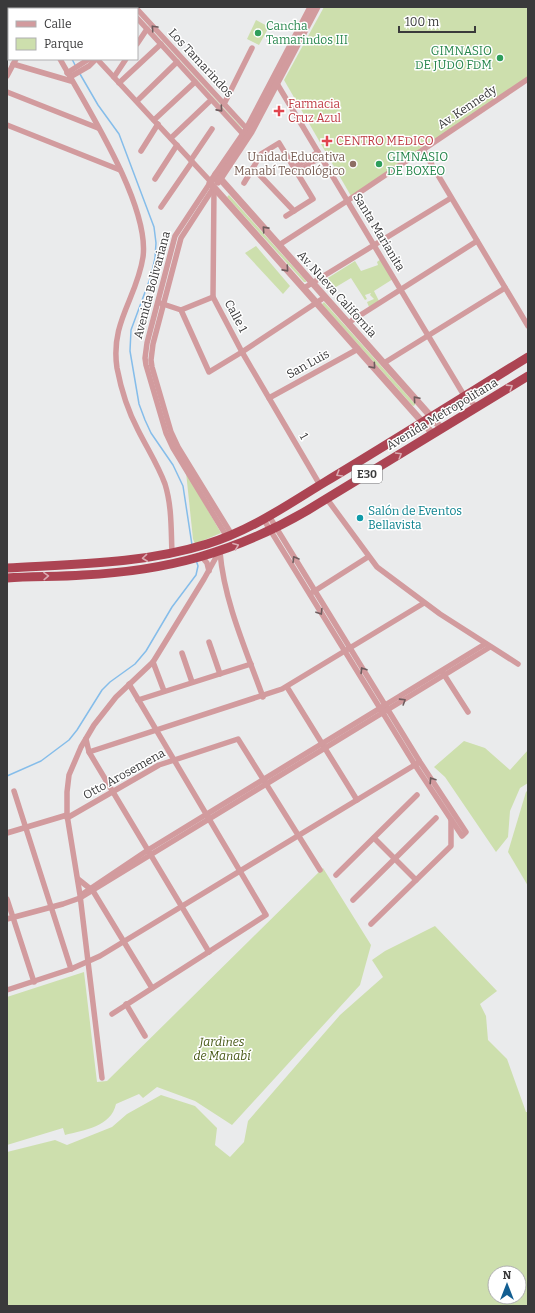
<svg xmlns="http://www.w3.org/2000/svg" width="535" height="1313" font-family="Bitter,serif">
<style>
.green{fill:#cddfad;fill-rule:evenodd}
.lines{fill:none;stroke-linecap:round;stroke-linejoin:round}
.stream{stroke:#85bdea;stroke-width:1.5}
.minor{stroke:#d29b9e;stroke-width:5.5}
.tertiary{stroke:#d29b9e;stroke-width:7}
.trunk{stroke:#ac4453;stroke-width:9}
.oneway{stroke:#6f5c5e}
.oneway2{stroke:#daabb2}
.leisure-dot{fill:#2e9e5b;stroke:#fff;stroke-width:1.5}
.health-dot{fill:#e0444e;stroke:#fff;stroke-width:1.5}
.education-dot{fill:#8d6e63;stroke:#fff;stroke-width:1.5}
.culture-dot{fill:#0f9aa8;stroke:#fff;stroke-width:1.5}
.labels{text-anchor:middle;stroke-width:3;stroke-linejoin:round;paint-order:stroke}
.shield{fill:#fff;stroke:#757576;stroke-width:1}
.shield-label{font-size:11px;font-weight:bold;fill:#3a3a3b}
.leisure-label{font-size:12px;fill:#27864d;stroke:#fff;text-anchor:start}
.street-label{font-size:12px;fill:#3a3a3b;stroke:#fff}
.health-label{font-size:12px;fill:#be3a42;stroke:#fff;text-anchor:start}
.education-label{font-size:12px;fill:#785e54;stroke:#fff;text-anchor:end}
.culture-label{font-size:12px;fill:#0d838f;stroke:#fff;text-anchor:start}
.park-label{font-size:12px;font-style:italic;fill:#465814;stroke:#fff}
</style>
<rect width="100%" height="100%" fill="#eaebec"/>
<g class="green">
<path d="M324 7H528V77L351 196 284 80Z"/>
<path d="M137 13 242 128V129Z"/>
<path d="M256 20 269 27 259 45 247 39Z"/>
<path d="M229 195 306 281V282H304L227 197Z"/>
<path d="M256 246 290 286 283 294 245 253Z"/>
<path d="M381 259 393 279 374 291 379 301 369 307 367 302 374 299 370 295 371 293 365 295 367 299 365 300 351 278 331 290 323 281 355 261 361 271 378 265 377 262Z"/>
<path d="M324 302 415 404V405L413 406 322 304Z"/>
<path d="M186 472 221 533 195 544 193 539Z"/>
<path d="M464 741 485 748 510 770 528 750V783L520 788 510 811 508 837 496 852 445 777 434 767Z"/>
<path d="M528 790V886L508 852 526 792Z"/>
<path d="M323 868 371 945 360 985 232 1125 195 1101 157 1087 143 1098 139 1094 116 1104C111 1127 84 1130 65 1135L63 1128 7 1145V997L84 972 97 1082 107 1081Z"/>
<path d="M435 926 497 991 480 1004 486 1016 488 1040 507 1059 526 1112H528V1306H7V1152L55 1140 67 1145 112 1127 127 1114 161 1095 195 1106 217 1128 215 1145 230 1157 244 1142 248 1121 340 1015 383 977 372 960 385 951ZM495 1273H519V1297H495Z"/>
</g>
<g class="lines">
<g class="stream">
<path d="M45 7 46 9"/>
<path d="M72 59 75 65"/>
<path d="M80 74 98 105 119 134 154 227 156 243 155 258 151 276 131 330 130 351 139 404 145 420 151 433 173 465 183 486 192 545"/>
<path d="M7 776 41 761 69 740 77 730 102 690 110 682 135 664 146 651 172 607 196 575 198 566 196 560"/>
</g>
<g class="minor">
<path d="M30 7 31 9"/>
<path d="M127 7 128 9"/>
<path d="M137 9 247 129V132"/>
<path d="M7 11 9 7"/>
<path d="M137 18 243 134H246"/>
<path d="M137 44 147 29"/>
<path d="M60 59C86 106 150 205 143 257 137 298 110 322 117 368 121 389 128 411 138 430 147 448 158 465 165 484 172 506 171 531 172 553"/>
<path d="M97 59 211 182"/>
<path d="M13 64 71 81"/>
<path d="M67 73 89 59"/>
<path d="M7 76 16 59"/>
<path d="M70 77 89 66 96 59"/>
<path d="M114 77 126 59"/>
<path d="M276 82 465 397 477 407"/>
<path d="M119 83 161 44"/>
<path d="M7 92 98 128"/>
<path d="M137 101 177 62"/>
<path d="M224 104 252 48"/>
<path d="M154 120 195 82"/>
<path d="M7 125 120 170"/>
<path d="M171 138 211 100"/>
<path d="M279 143 313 199 294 211 253 168 261 154Z"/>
<path d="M423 150 528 326"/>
<path d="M141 151 158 124"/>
<path d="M191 160 212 129"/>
<path d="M295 167 318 152"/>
<path d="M298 171 321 157"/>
<path d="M155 179 177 145"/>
<path d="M210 183 175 236 147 343 145 358 146 365 166 433 173 448 227 537"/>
<path d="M244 183 253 168"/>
<path d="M214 187 181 238 153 344 151 360 152 367 171 432 178 447 232 535"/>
<path d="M214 188 213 297 242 352 320 485"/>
<path d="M161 207 192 162"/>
<path d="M286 216 294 211"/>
<path d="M279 245 347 201 528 79"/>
<path d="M304 288 451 198"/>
<path d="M160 303 181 310 209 372 242 352 325 297"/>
<path d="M181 310 213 297"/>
<path d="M348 323 477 241"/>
<path d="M384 363 505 288"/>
<path d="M269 398 358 349"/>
<path d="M327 499 377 567 440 614 518 664"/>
<path d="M264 520 415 765 462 836 466 832 420 762 269 516"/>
<path d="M220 552C224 601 246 650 263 697"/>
<path d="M202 557 207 563 209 571"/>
<path d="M313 592 368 557"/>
<path d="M209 642 220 674"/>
<path d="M182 653 192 682"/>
<path d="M153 662 164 691"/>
<path d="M443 673 468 712"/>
<path d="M287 687 357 800"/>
<path d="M138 700 251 664"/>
<path d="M86 739 89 752 209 952"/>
<path d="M89 752 282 689 424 603"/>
<path d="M14 791 71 969"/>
<path d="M67 818 159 765 238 739 320 870"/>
<path d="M7 833 67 815"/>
<path d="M374 838 416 880"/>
<path d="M336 875 417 795"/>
<path d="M78 879 93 891 152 988"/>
<path d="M84 893 148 850 485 644"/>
<path d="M7 899 34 982"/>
<path d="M353 900 436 818"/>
<path d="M7 919 63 904 80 898 490 647"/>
<path d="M371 924 451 846V820"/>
<path d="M7 990 71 969 100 956 418 763"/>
<path d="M126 1004 145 1036"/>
<path d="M112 1014 266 915 129 684"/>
<path d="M102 1078 80 895 67 815V792L69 775 81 747 94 725 116 697 153 662 204 579 219 552"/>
</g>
<g class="tertiary">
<path d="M311 7 247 129 210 183 433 434"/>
<path d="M216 174 442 429"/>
<path d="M218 182 251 132 317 7"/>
</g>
<g class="trunk">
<path d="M7 568C74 564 143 564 207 544 250 531 287 505 325 482 393 441 460 399 528 357"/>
<path d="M7 578C32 576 58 577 83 575 167 571 236 552 308 510L528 376"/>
</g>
</g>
<defs><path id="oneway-chevron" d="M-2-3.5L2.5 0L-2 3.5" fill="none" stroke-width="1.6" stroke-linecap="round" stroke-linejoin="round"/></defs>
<g class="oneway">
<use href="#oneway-chevron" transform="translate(154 28) rotate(-133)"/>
<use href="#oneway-chevron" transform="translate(220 109) rotate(48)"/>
<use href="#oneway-chevron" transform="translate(265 229) rotate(-132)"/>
<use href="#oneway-chevron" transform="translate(286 269) rotate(48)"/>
<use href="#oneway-chevron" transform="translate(373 366) rotate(49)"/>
<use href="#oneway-chevron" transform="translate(416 399) rotate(-131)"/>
<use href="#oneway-chevron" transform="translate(295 559) rotate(-121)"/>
<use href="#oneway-chevron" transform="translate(320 612) rotate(58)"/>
<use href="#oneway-chevron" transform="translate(363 670) rotate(-122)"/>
<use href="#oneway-chevron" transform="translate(403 701) rotate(-32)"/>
<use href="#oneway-chevron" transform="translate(432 780) rotate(-123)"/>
</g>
<g class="oneway2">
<use href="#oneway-chevron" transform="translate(510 387) rotate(-32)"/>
<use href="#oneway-chevron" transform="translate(399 455) rotate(-31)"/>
<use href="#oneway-chevron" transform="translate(339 474) rotate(149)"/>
<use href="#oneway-chevron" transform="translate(236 546) rotate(-21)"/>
<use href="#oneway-chevron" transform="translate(145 558) rotate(174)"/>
<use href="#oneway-chevron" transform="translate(46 576) rotate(-2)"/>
</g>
<g class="leisure-dot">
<circle cx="258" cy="33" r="4"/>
<circle cx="500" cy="58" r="4"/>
<circle cx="379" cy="164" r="4"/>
</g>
<g class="health-dot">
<path d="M277 105h4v4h4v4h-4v4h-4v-4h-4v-4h4z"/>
<path d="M325 135h4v4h4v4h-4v4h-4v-4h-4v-4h4z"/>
</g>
<circle class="education-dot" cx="353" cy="164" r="4"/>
<circle class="culture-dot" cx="360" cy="518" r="4"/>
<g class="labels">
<rect class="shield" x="352" y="465" width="30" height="18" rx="3"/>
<g class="shield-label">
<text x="367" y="478">E30</text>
</g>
<g class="leisure-label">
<text x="266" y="30">Cancha<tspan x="266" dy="14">Tamarindos III</tspan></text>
<text x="492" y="55" text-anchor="end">GIMNASIO<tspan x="492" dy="14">DE JUDO FDM</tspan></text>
<text x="387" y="161">GIMNASIO<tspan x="387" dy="14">DE BOXEO</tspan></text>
</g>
<g class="street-label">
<text transform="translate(201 63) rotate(47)" y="4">Los Tamarindos</text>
<text transform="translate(467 107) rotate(-34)" y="4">Av. Kennedy</text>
<text transform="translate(379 232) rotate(59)" y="4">Santa Marianita</text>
<text transform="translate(152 285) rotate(-75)" y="4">Avenida Bolivariana</text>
<text transform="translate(337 294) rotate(48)" y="4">Av. Nueva California</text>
<text transform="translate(236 316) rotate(62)" y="4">Calle 1</text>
<text transform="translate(308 364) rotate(-29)" y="4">San Luis</text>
<text transform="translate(442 414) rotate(-31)" y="4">Avenida Metropolitana</text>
<text transform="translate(304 436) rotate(60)" y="4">1</text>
<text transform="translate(124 774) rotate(-29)" y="4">Otto Arosemena</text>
</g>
<g class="health-label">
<text x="288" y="108">Farmacia<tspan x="288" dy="14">Cruz Azul</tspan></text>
<text x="336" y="145">CENTRO MEDICO</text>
</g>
<g class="education-label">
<text x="345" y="161">Unidad Educativa<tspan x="345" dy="14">Manabí Tecnológico</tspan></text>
</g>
<g class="culture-label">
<text x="368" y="515">Salón de Eventos<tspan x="368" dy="14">Bellavista</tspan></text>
</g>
<g class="park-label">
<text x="222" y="1046">Jardines<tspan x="222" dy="14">de Manabí</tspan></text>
</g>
</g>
<rect width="535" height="1313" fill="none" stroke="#3a3a3b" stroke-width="16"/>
<rect x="8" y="8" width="130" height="52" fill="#ffffff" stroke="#b0b0b1"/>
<rect x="16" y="21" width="20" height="6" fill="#d29b9e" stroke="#b0b0b1"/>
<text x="44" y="28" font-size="12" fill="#3a3a3b">Calle</text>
<rect x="16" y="38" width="20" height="12" fill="#cddfad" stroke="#b0b0b1"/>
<text x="44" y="48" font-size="12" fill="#3a3a3b">Parque</text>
<g transform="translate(507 1285)"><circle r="19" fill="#ffffff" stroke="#b0b0b1"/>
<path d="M0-3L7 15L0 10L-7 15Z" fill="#125e91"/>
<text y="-6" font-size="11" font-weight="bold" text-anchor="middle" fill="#3a3a3b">N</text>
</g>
<path d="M399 26v6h76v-6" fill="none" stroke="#3a3a3b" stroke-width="2"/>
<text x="405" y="26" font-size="12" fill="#3a3a3b" stroke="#ffffff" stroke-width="3" paint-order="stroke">100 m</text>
</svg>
